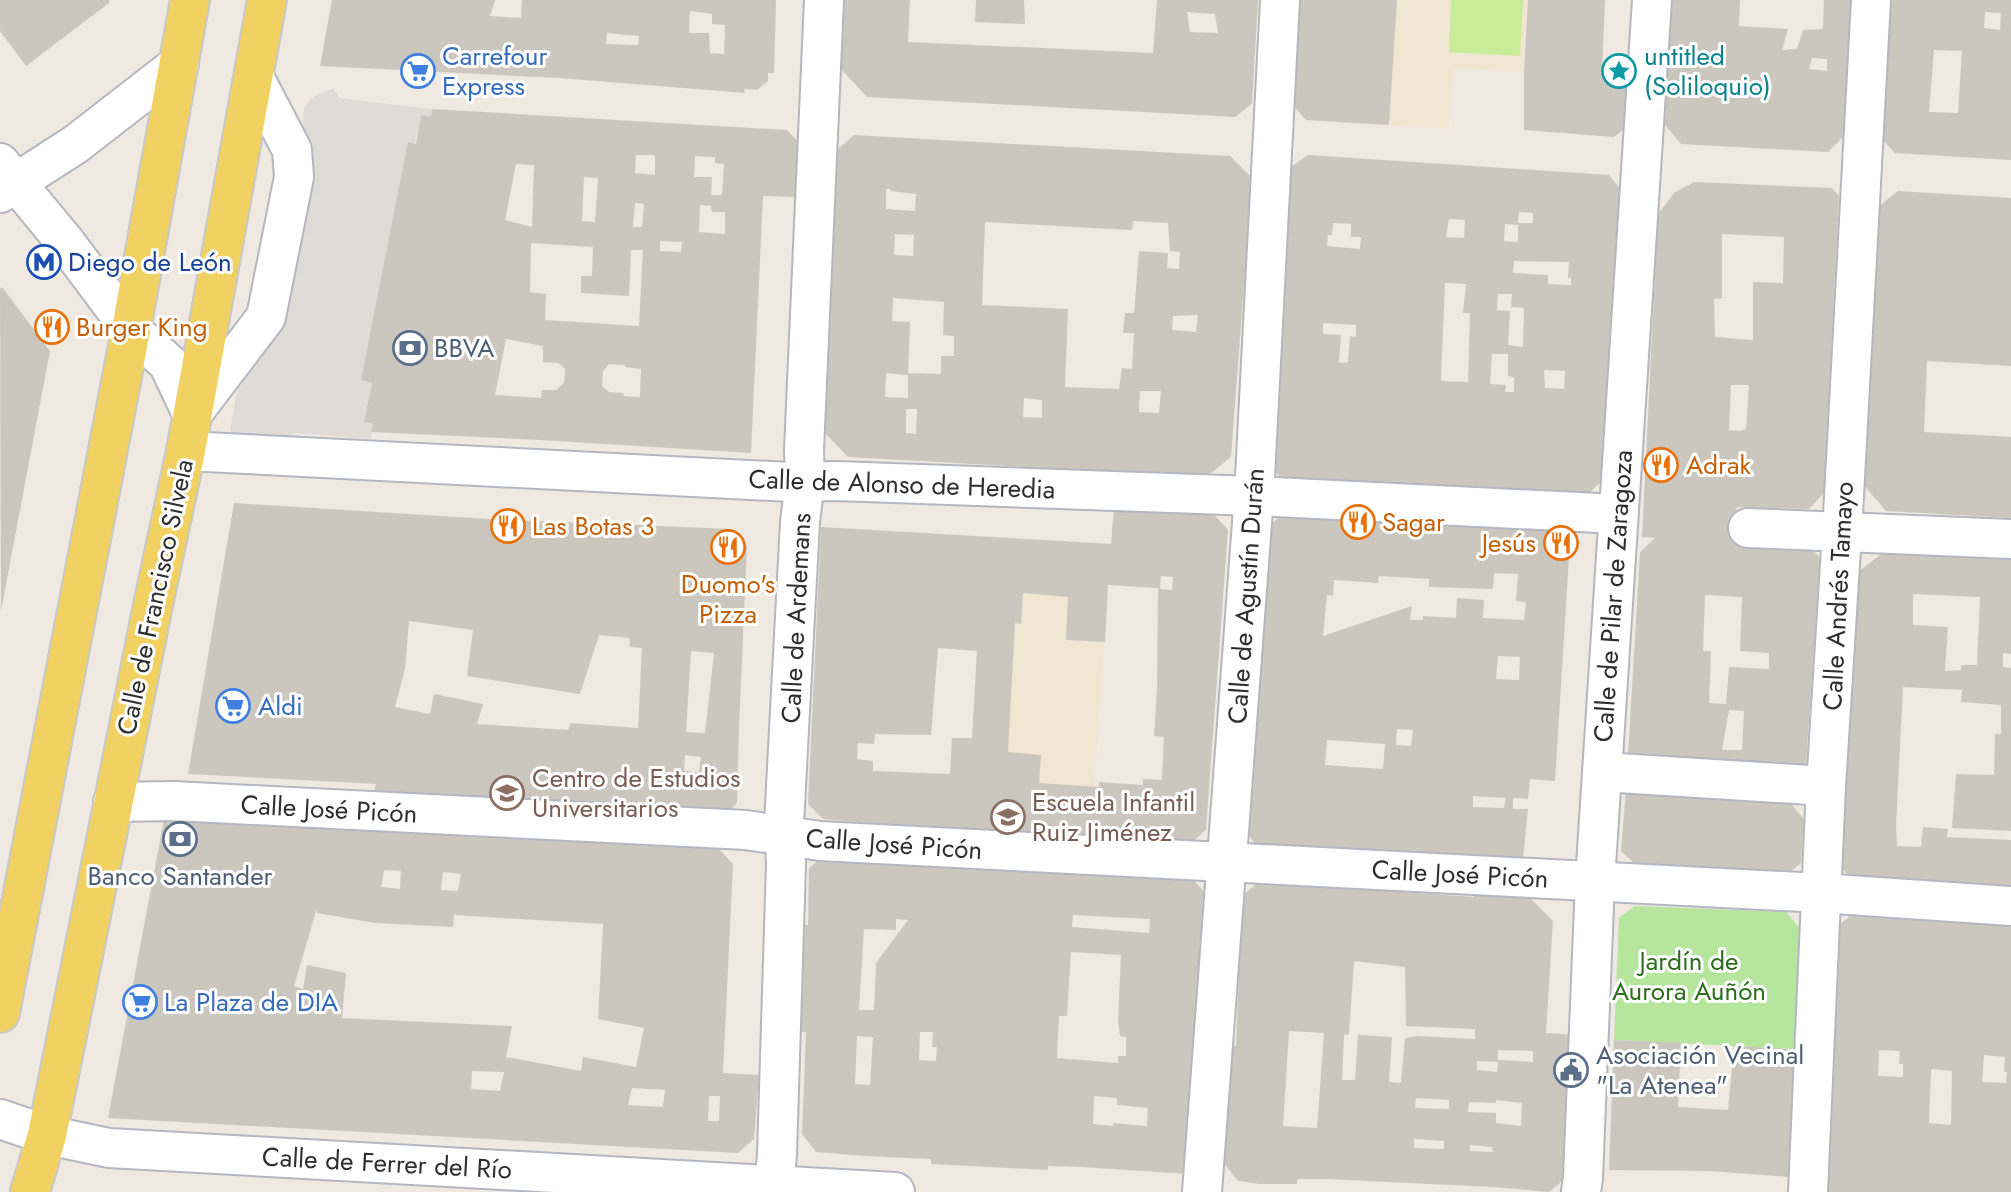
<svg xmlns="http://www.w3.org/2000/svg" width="2011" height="1192" font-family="Jost,sans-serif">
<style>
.education{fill:#f0e6d1}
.green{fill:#b6e59e}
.pitch{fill:#c9ec9a}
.plaza{fill:#dfdcd8}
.building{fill:#cbc7bf;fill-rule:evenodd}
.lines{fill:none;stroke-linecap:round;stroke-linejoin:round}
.minor-casing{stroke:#b4b7c1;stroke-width:42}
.major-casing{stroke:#c9c9c9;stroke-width:42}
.minor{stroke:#fff;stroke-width:38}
.major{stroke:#f2d163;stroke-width:38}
.labels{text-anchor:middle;stroke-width:6;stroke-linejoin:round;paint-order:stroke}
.shop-label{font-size:26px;fill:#366cbe;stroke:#fff;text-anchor:start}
.culture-label{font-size:26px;fill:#0d838f;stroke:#fff;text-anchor:start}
.transit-label{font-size:26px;fill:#164399;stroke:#fff;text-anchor:start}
.food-label{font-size:26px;fill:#c56008;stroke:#fff;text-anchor:start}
.service-label{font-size:26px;fill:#4e5e75;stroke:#fff;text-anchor:start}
.street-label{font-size:26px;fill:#2e2e2e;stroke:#fff}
.education-label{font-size:26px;fill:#785e54;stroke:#fff;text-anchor:start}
.park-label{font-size:26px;fill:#2c6e1b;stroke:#fff}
</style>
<rect width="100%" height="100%" fill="#efe9e1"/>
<g class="education">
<path d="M1299 0H1528L1524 72 1453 68 1449 129 1306 120 1292 104Z"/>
<path d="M983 536 1111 544 1091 835 967 828Z"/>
</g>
<path class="green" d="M1635 906 1786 912 1802 931 1796 1049 1614 1040 1619 918Z"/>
<path class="pitch" d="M1451 0H1523L1520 56 1449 52Z"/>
<path class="plaza" d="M334 88 339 98 432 109 431 117 421 116 361 380 372 383 364 422 373 424 371 439 293 433 277 445 234 436 230 430 237 392 282 324 304 133 302 121 305 107 311 98Z"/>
<g class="building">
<path d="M0 0H109V3L26 66 0 31Z"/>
<path d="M332 0H495L490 16 521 18 522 0H776L774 73H768V81L757 90 744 89 745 93 560 78 320 66ZM690 11 712 14V24L725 25 724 54 710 53 709 33H689ZM607 33 639 36 638 45 606 44Z"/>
<path d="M844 0H910L908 42 1153 53 1157 0H1258L1252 104 1235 117 867 97 841 69ZM1187 12 1215 14 1218 33 1190 32Z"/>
<path d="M976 0H1024L1025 24 975 22Z"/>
<path d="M1299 0H1397L1389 125 1306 120 1292 104Z"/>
<path d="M1528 0H1605L1602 71 1634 72 1630 124 1614 137 1524 130V72Z"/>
<path d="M1671 0H1740L1739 26 1788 29 1782 50 1797 49 1803 30 1823 29 1824 0H1855L1847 133 1828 152 1681 144 1665 125ZM1812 58 1827 59V71L1809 69Z"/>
<path d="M1890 0H2011V160L1895 153 1880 137ZM1985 12 2001 13 2000 30 1984 28ZM1934 50 1962 51 1958 113 1929 112Z"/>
<path d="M432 109 787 130 803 147 800 197 763 196 751 453 540 440 371 432 373 424 364 422 372 383 361 380 408 142 416 144 421 115 431 117ZM636 155H655V175L635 173ZM695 156 715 157V163L724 164 722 195H711L712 177H694ZM516 164 534 165 532 227 505 220ZM584 177 598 178 595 222 582 221ZM635 203 644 204 642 227H633ZM700 205 711 206 712 212H725V234L699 232ZM660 241 682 242 681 252 660 251ZM531 243 593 247 592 276H581V293L629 296 631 250H643L639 326 545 320 546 294 530 292ZM506 339 543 346V362L559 363 565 369 564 383 556 390H542L541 398 495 395ZM609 364 625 365V367L641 369 640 397 624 396 623 393 609 392 602 386 603 371Z"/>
<path d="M854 135 1230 156 1252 178 1231 457 1206 477 848 457 825 433 838 149ZM886 189H890V191L916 194 915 211 886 209ZM1133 221 1168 223 1170 251 1180 252 1179 269 1167 268 1168 253 1139 251 1134 313H1125L1123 333H1134L1132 369 1122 368 1119 389 1065 387 1068 309 982 305 985 222 1132 230ZM895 234 914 235 913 256 894 255ZM893 298 944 302 943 335 954 336V356H941V374L908 373V398L885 397 886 373 908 375 910 322 892 321ZM1198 315 1196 332 1172 330 1173 316ZM1140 391H1161L1159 413 1139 412ZM1024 398 1042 400V418L1023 417ZM906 409H917L916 434 906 433Z"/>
<path d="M1308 155 1609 175 1622 191 1603 480 1586 496 1500 488 1282 480 1271 466 1288 169ZM1519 212 1533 213V223H1518ZM1449 219 1465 220 1464 238 1446 237ZM1333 223 1351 224V237H1361L1360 249 1327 246 1328 235H1332ZM1505 224 1518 225V242L1504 241ZM1514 261 1569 262 1568 278 1571 277V285L1548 284V275L1513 273ZM1445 283 1466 284 1463 313H1470L1468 382 1441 381ZM1498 294H1512L1511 307 1524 308 1523 347 1508 345 1510 311 1497 310ZM1323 323 1356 325V337L1350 336 1348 362 1339 363 1341 335 1323 334ZM1492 354H1508V376L1514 377V392H1505L1506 385 1490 384ZM1544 370 1565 371 1564 389 1545 388Z"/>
<path d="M1694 182 1832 188 1839 196 1824 493 1809 509 1737 507 1736 511V541L1807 544 1820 558 1806 765 1628 755 1640 552 1655 538 1642 537 1658 214 1674 193ZM1722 234 1784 237 1783 283 1753 282V340L1715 337 1714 299 1722 298ZM1731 385H1749L1746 428 1741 431 1729 430ZM1705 595 1742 597 1740 651 1769 653V669L1729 667 1726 704 1709 703 1711 651H1703ZM1729 710 1744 711 1742 750H1722Z"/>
<path d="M1898 191 2011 198V366L1927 361 1924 432 2011 437V518L1886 511 1863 484 1879 206Z"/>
<path d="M2 287 50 351 1 611 0 289Z"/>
<path d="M234 503 489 519 732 529 747 546 739 726 737 803 725 815 373 795 376 784 188 774ZM409 621 473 630 467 676 580 694 599 635 629 638 630 647 642 648 638 728 571 723 568 730 477 724 483 704 434 694 430 714 395 707 405 669ZM691 651 714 653 705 733 686 732ZM685 755 701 757 699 772 684 771Z"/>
<path d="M1114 506 1212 512 1228 530 1206 830 1191 843 1142 837 967 828 917 827 823 819 808 804 821 527 1111 544ZM1161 576 1173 577 1172 590 1160 589ZM1108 585 1158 588 1157 688 1154 736 1164 737 1162 780 1143 779V785L1099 782V787L1039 783 1041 755 1008 752 1015 623 1021 624 1023 593 1068 597 1066 640 1105 642ZM938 648 977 651 972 738H952L950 774 873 771V761L857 759 858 743 874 744 875 734 931 735Z"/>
<path d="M1283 514 1560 529 1570 541 1555 781 1530 779 1528 799 1513 798V809H1528L1523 859 1256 845 1244 828 1267 528ZM1494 573 1518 574 1516 601 1526 602 1524 620 1483 618 1484 600 1457 598 1456 618 1423 616V620H1410L1412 606 1323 636 1327 595 1333 596 1334 580 1378 583 1379 576 1429 579V587L1493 589ZM1498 656 1520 657 1519 680 1496 679ZM1397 729 1413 730 1411 746 1396 745ZM1327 740 1385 744 1383 769 1325 765ZM1473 796 1506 798 1504 808 1473 807Z"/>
<path d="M1884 552 2011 558V654L2003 653V667L2011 668V831L1952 828 1956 774 1994 775 1995 734H2001V705L1961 702 1962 690 1903 687 1896 826 1897 846 1921 847 1923 827 1948 829 1947 837 2011 840V889L1851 878 1838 864 1854 575ZM1913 594 1980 597 1977 665H1961V670L1945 671 1948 627 1913 625Z"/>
<path d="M1626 789 1790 803 1804 819 1801 863 1785 876 1637 866 1621 851Z"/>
<path d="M164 819 331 829 332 826 717 847 733 864 723 1073 759 1075 754 1139 738 1153 108 1118ZM384 870 401 871 400 889 381 887ZM443 872 461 874 458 891 441 890ZM317 908V913L375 923 453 927 454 915 603 924 598 1019 644 1028 636 1067 583 1057 581 1071 506 1057 512 1026 342 1018 346 973 307 965 303 989 294 986ZM472 1071 504 1072 500 1091 471 1089ZM632 1088 665 1090 663 1107 628 1105ZM709 1096H720L719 1121H708Z"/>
<path d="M829 852 1191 877 1205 893 1187 1174 1083 1167 1048 1166V1170L931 1164V1159L865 1156 816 1152 802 1134 806 1032H799L804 925H808L809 868ZM1073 915 1150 919 1149 933 1072 927ZM896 919 908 920 876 963 874 1010H859L864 929 896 930ZM1071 952 1121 955 1118 1020 1120 1036 1126 1037V1056H1118V1063L1057 1058 1059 1016H1067ZM920 1032H933L932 1047H937L936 1061 919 1060ZM857 1036 873 1037 870 1085 855 1084ZM1094 1096 1117 1098V1105L1148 1108 1147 1126 1113 1123V1126L1093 1124Z"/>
<path d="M1259 882 1474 897V892L1527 895 1553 921 1546 1033 1577 1035 1568 1176 1549 1192 1493 1187 1326 1179H1297V1184H1260L1238 1181 1218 1156 1228 1046H1236L1242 896ZM1354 961 1405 967 1406 1026 1475 1029V1039L1417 1036 1405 1038 1401 1083 1389 1082 1392 1037 1358 1035 1355 1080H1342L1344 1035 1349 1034ZM1289 1031 1324 1033 1317 1128 1283 1126ZM1498 1050 1533 1051V1062L1498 1060 1497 1072 1477 1070V1061L1498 1062ZM1416 1098 1449 1100V1109L1415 1108ZM1496 1100 1522 1103 1521 1126 1496 1123V1113L1468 1112 1469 1102 1496 1103ZM1414 1139 1444 1141V1149L1414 1148ZM1470 1145 1492 1147 1493 1152 1470 1151Z"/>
<path d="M1850 916 2011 923V1192H1828L1835 1059 1830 1058 1839 925ZM1879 1050 1900 1051 1899 1064H1903V1077L1878 1076ZM1984 1055 2005 1057 2004 1072H2007L2006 1083 1982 1082ZM1931 1069 1952 1071 1951 1125 1929 1123Z"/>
<path d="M1614 1040 1681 1043 1678 1107 1728 1110 1734 1046 1796 1049 1791 1177 1710 1171 1609 1170Z"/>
</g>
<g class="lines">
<g class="minor-casing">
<g id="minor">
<path d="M0 163 66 243 131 330 168 363 192 414 266 317 294 177 292 150 254 77"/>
<path d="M0 193 76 144 179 64"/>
<path d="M186 451 790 482 837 481 1254 496 1618 514"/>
<path d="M1748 528 2011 539"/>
<path d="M1602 772 1826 786"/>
<path d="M113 802 174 801 746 830 820 841 1820 893 2011 906"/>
<path d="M0 1119 47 1135 109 1148 895 1192"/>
<path d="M770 1192 774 1186 777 1154 786 864 784 824 800 522 805 481 804 450 824 0"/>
<path d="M1202 1192 1254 496 1280 0"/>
<path d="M1581 1192 1583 1178 1595 881 1652 0"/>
<path d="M1808 1192 1826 786 1842 533 1871 0"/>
</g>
</g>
<g class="major-casing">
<g id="major">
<path d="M0 1013 131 330 190 0"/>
<path d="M30 1192 47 1135 153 605 186 451 267 0"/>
</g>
</g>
<use href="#minor" class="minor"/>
<use href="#major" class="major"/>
</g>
<defs>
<g id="supermarket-ring" transform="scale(1.75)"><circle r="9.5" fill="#fff" stroke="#3f7fe0" stroke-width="1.5"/><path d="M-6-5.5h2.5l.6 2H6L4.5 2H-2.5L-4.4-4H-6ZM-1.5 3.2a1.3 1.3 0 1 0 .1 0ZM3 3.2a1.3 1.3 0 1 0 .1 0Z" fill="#3f7fe0"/></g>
<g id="sight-ring" transform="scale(1.75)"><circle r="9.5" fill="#fff" stroke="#0f9aa8" stroke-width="1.5"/><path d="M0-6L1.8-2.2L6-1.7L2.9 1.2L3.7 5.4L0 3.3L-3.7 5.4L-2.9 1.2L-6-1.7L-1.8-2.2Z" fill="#0f9aa8"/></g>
<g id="metro-ring" transform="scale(1.75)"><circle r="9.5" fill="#fff" stroke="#1a4fb4" stroke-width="1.5"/><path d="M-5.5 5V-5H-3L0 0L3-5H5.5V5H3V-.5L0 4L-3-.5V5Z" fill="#1a4fb4"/></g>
<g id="restaurant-ring" transform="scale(1.75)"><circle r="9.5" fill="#fff" stroke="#e8710a" stroke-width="1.5"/><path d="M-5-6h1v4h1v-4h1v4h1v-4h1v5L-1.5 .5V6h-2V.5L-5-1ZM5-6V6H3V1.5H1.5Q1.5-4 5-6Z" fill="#e8710a"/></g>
<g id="bank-ring" transform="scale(1.75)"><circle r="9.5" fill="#fff" stroke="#5c6f8a" stroke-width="1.5"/><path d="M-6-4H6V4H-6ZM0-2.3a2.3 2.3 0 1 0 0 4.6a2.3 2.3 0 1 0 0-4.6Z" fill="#5c6f8a"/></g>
<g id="university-ring" transform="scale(1.75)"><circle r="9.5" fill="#fff" stroke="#8d6e63" stroke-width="1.5"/><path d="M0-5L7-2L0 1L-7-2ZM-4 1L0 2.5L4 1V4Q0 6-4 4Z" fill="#8d6e63"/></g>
<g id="school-ring" transform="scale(1.75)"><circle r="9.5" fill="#fff" stroke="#8d6e63" stroke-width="1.5"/><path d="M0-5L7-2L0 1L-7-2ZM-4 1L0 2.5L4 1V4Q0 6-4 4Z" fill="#8d6e63"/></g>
<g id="civic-ring" transform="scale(1.75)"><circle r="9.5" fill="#fff" stroke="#5c6f8a" stroke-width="1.5"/><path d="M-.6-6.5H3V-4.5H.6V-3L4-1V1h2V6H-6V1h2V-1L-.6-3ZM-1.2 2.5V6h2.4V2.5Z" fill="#5c6f8a"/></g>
</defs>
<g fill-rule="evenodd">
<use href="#supermarket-ring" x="418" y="71"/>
<use href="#sight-ring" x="1619" y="71"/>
<use href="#metro-ring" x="44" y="262"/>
<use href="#restaurant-ring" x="52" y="327"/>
<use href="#bank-ring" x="410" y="348"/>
<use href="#restaurant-ring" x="1661" y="465"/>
<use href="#restaurant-ring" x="1358" y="522"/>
<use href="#restaurant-ring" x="508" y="526"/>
<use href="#restaurant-ring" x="1561" y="543"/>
<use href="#restaurant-ring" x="728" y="547"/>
<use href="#supermarket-ring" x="233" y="706"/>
<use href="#university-ring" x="507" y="793"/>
<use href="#school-ring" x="1008" y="817"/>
<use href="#bank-ring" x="180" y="839"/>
<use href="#supermarket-ring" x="140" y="1002"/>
<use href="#civic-ring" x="1571" y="1070"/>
</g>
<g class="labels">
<g class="shop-label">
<text x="442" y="65">Carrefour<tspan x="442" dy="30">Express</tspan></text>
<text x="258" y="715">Aldi</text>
<text x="164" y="1011">La Plaza de DIA</text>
</g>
<g class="culture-label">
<text x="1644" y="65">untitled<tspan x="1644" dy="30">(Soliloquio)</tspan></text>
</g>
<g class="transit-label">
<text x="68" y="271">Diego de León</text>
</g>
<g class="food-label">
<text x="76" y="336">Burger King</text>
<text x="1686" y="474">Adrak</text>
<text x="1382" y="531">Sagar</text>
<text x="532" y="535">Las Botas 3</text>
<text x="1536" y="552" text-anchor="end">Jesús</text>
<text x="728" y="593" text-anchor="middle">Duomo's<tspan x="728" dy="30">Pizza</tspan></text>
</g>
<g class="service-label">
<text x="434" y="357">BBVA</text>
<text x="180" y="885" text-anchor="middle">Banco Santander</text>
<text x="1596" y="1064">Asociación Vecinal<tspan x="1596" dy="30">"La Atenea"</tspan></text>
</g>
<g class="street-label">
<text transform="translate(902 484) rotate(2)" y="9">Calle de Alonso de Heredia</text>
<text transform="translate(1246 596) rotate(-86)" y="9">Calle de Agustín Durán</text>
<text transform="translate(1613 596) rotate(-86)" y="9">Calle de Pilar de Zaragoza</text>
<text transform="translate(1838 596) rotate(-87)" y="9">Calle Andrés Tamayo</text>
<text transform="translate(155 597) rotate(-78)" y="9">Calle de Francisco Silvela</text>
<text transform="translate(796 618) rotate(-87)" y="9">Calle de Ardemans</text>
<text transform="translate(329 809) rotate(3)" y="9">Calle José Picón</text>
<text transform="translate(894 844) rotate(4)" y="9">Calle José Picón</text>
<text transform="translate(1460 874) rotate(3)" y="9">Calle José Picón</text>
<text transform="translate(387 1163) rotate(3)" y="9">Calle de Ferrer del Río</text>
</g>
<g class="education-label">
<text x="532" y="787">Centro de Estudios<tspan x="532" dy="30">Universitarios</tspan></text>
<text x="1032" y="811">Escuela Infantil<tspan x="1032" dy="30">Ruiz Jiménez</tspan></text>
</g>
<g class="park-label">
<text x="1689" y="970">Jardín de<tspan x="1689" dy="30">Aurora Auñón</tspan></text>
</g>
</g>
</svg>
